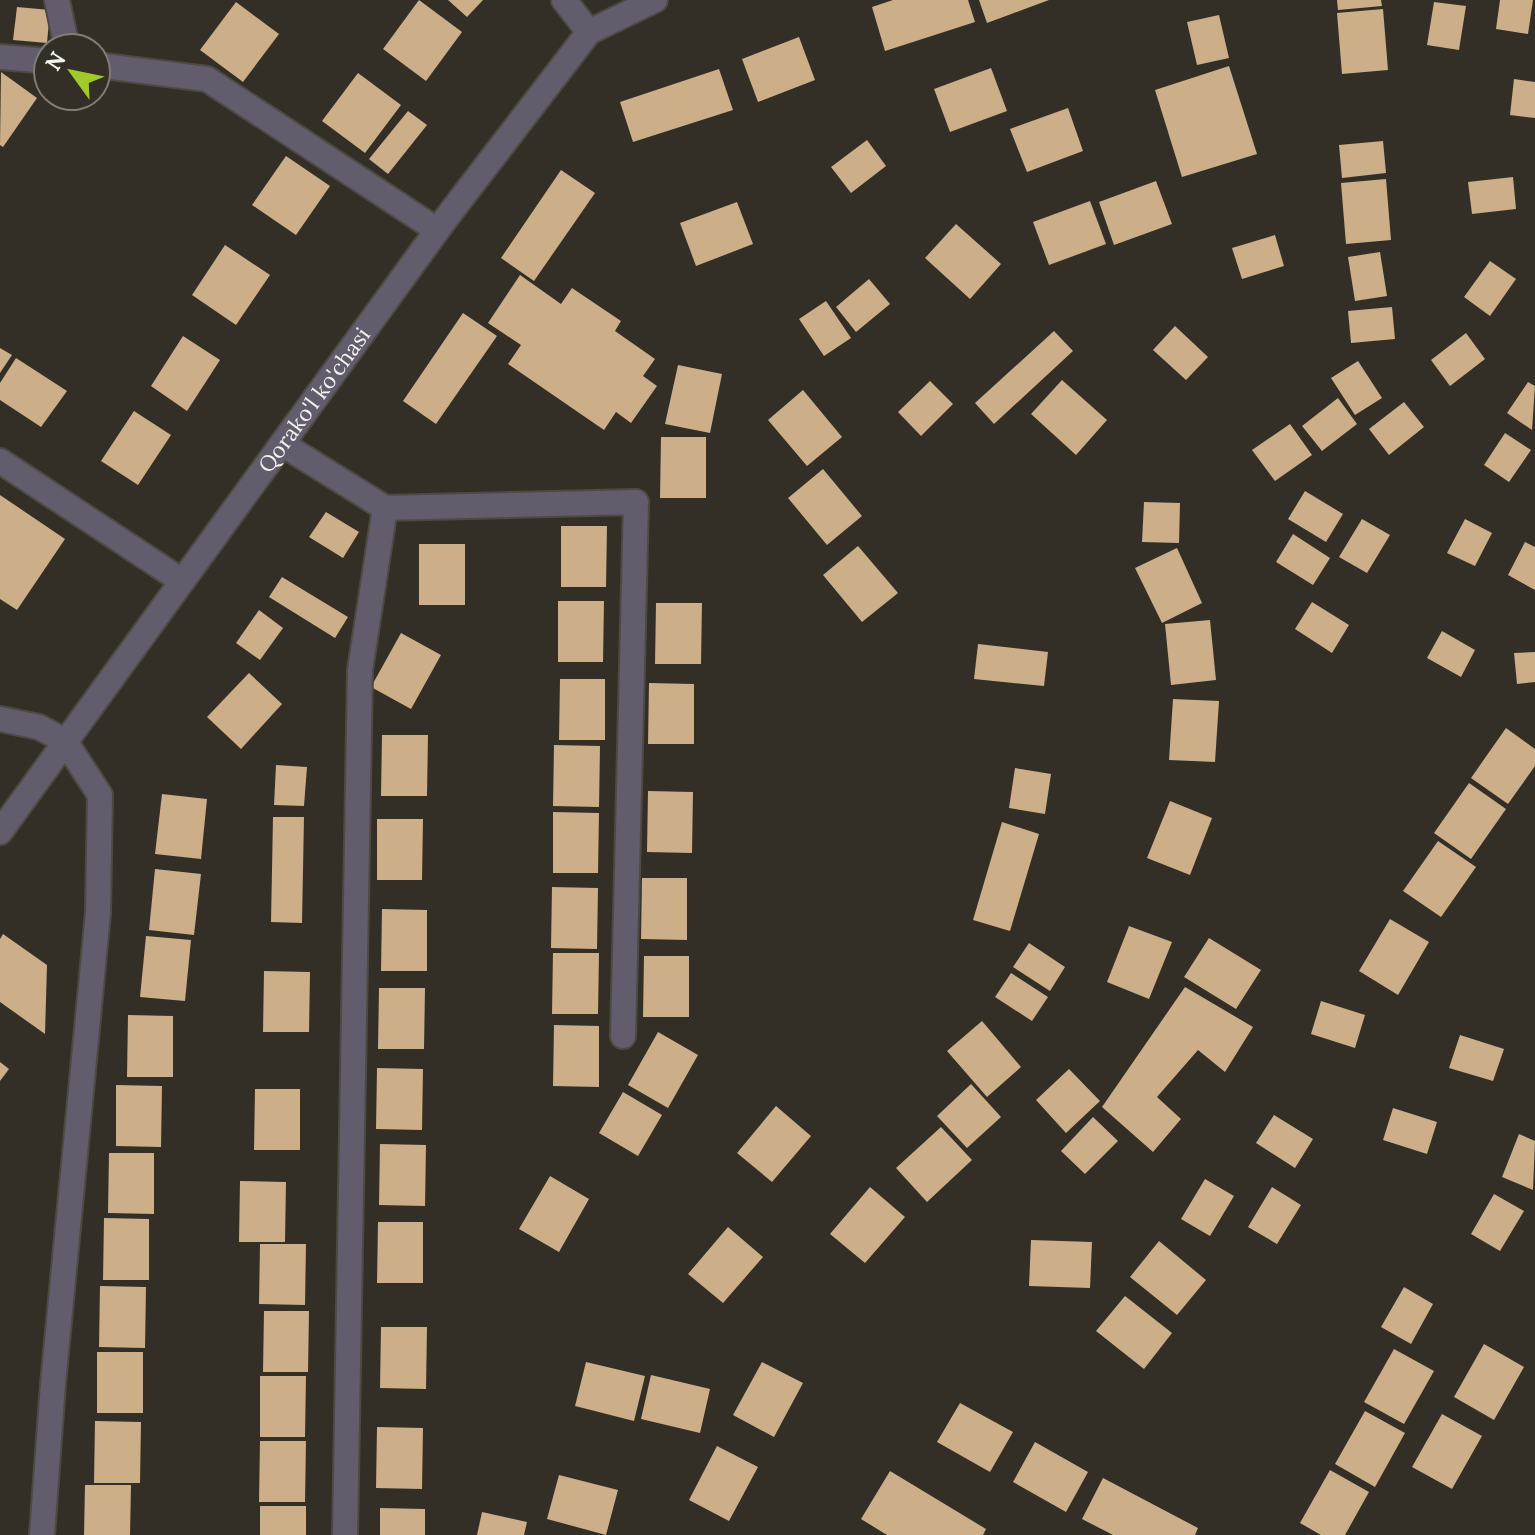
<svg xmlns="http://www.w3.org/2000/svg" width="1535" height="1535" font-family="Lora,serif">
<style>
.building{fill:#ccae88}
.lines{fill:none;stroke-linecap:round;stroke-linejoin:round}
.minor-casing{stroke:#4e4a43;stroke-width:28}
.minor{stroke:#625c6d;stroke-width:24}
.labels{text-anchor:middle;stroke-width:8;stroke-linejoin:round;paint-order:stroke}
.street-label{font-size:22px;fill:#f4f1ec;stroke:#332f27}
</style>
<rect width="100%" height="100%" fill="#332f27"/>
<g class="building">
<path d="M419 0 462 32 426 81 383 49Z"/>
<path d="M448 0H483L467 17Z"/>
<path d="M893 0H968L975 22 885 51 872 7Z"/>
<path d="M979 0H1049L987 23Z"/>
<path d="M1337 0H1381L1382 6 1338 10Z"/>
<path d="M1500 0H1533L1528 34 1496 29Z"/>
<path d="M236 2 279 34 243 82 200 50Z"/>
<path d="M1434 2 1466 6 1459 50 1427 45Z"/>
<path d="M17 7 50 10 47 43 13 40Z"/>
<path d="M1383 9 1388 70 1342 74 1337 13Z"/>
<path d="M1219 15 1229 58 1197 65 1187 22Z"/>
<path d="M799 37 815 80 758 102 742 59Z"/>
<path d="M1229 66 1257 154 1182 177 1155 90Z"/>
<path d="M991 68 1007 111 950 132 934 89Z"/>
<path d="M719 69 733 110 633 142 620 102Z"/>
<path d="M1 72 37 98 3 147 0 145Z"/>
<path d="M358 73 401 105 365 153 322 121Z"/>
<path d="M1514 79 1535 82V118L1510 115Z"/>
<path d="M1068 108 1083 151 1027 172 1010 129Z"/>
<path d="M408 111 427 125 388 174 369 159Z"/>
<path d="M867 140 886 166 851 193 831 167Z"/>
<path d="M1383 141 1386 173 1342 178 1339 145Z"/>
<path d="M286 156 330 186 296 235 252 205Z"/>
<path d="M561 170 595 193 534 281 501 258Z"/>
<path d="M1513 177 1516 209 1472 214 1468 182Z"/>
<path d="M1386 179 1391 240 1346 244 1341 183Z"/>
<path d="M1156 181 1172 224 1114 245 1099 202Z"/>
<path d="M1090 201 1106 244 1049 265 1033 222Z"/>
<path d="M737 202 753 244 696 266 680 223Z"/>
<path d="M956 224 1001 264 970 299 925 258Z"/>
<path d="M1275 235 1284 266 1242 279 1232 248Z"/>
<path d="M225 245 270 275 236 325 192 295Z"/>
<path d="M1380 252 1387 296 1355 301 1348 257Z"/>
<path d="M1490 261 1516 279 1490 316 1464 297Z"/>
<path d="M520 275 561 304 572 288 621 321 615 331 655 359 643 376 657 386 631 423 616 412 604 430 508 364 521 345 488 323Z"/>
<path d="M869 279 890 304 856 332 836 307Z"/>
<path d="M826 301 851 338 824 356 799 319Z"/>
<path d="M1392 307 1395 339 1351 343 1348 311Z"/>
<path d="M463 313 497 336 436 424 403 401Z"/>
<path d="M1175 326 1208 357 1186 380 1153 350Z"/>
<path d="M1054 331 1073 351 994 424 975 403Z"/>
<path d="M1466 333 1485 359 1450 386 1431 360Z"/>
<path d="M183 336 220 360 187 411 151 386Z"/>
<path d="M0 348 12 355 0 373Z"/>
<path d="M16 358 67 391 41 427 0 400V383Z"/>
<path d="M1358 361 1382 398 1355 415 1331 378Z"/>
<path d="M678 365 722 374 710 433 665 424Z"/>
<path d="M1062 380 1107 420 1076 455 1031 414Z"/>
<path d="M930 381 953 404 921 436 898 412Z"/>
<path d="M1528 382 1535 386 1532 430 1507 413Z"/>
<path d="M803 390 842 437 807 466 768 420Z"/>
<path d="M1338 398 1357 424 1322 451 1302 426Z"/>
<path d="M1404 402 1424 427 1389 455 1369 429Z"/>
<path d="M134 411 171 435 138 485 101 461Z"/>
<path d="M1290 424 1312 455 1275 481 1252 450Z"/>
<path d="M1505 433 1531 450 1509 482 1484 465Z"/>
<path d="M661 437H706V498H660Z"/>
<path d="M823 469 862 516 827 545 788 498Z"/>
<path d="M1305 491 1343 514 1326 542 1288 519Z"/>
<path d="M0 495 65 539 17 610 0 599Z"/>
<path d="M1144 502 1180 503 1179 543 1142 542Z"/>
<path d="M326 512 359 532 343 558 309 537Z"/>
<path d="M1362 519 1390 535 1367 573 1339 557Z"/>
<path d="M1465 519 1492 533 1475 566 1447 553Z"/>
<path d="M561 526H607L606 587H561Z"/>
<path d="M1293 534 1330 558 1313 585 1276 562Z"/>
<path d="M1525 542 1535 547V590L1508 575Z"/>
<rect x="419" y="544" width="46" height="61"/>
<path d="M858 546 898 593 862 622 823 575Z"/>
<path d="M1177 548 1202 603 1162 623 1135 568Z"/>
<path d="M282 577 348 617 335 638 269 597Z"/>
<path d="M558 601H604L603 662H558Z"/>
<path d="M1312 602 1349 625 1332 653 1295 629Z"/>
<path d="M656 603H702L701 664H655Z"/>
<path d="M259 610 283 628 260 660 236 643Z"/>
<path d="M1210 620 1216 680 1171 685 1165 624Z"/>
<path d="M1442 631 1475 650 1461 677 1427 658Z"/>
<path d="M401 633 441 655 411 709 371 687Z"/>
<path d="M978 644 1048 652 1044 686 974 679Z"/>
<path d="M1535 652V682L1517 684 1514 653Z"/>
<path d="M249 673 282 704 241 749 207 717Z"/>
<path d="M560 679H605V740H559Z"/>
<path d="M649 683 694 684V744H648Z"/>
<path d="M1173 699 1219 701 1215 762 1169 760Z"/>
<path d="M1506 728 1535 749V766L1508 804 1471 778Z"/>
<path d="M382 735H428L427 796H381Z"/>
<path d="M554 745 600 746 599 807 553 806Z"/>
<path d="M276 765 307 767 304 806 274 805Z"/>
<path d="M1015 768 1051 774 1045 814 1009 808Z"/>
<path d="M1469 783 1506 809 1471 859 1434 833Z"/>
<path d="M648 791 693 792 692 853 647 852Z"/>
<path d="M162 794 207 799 201 859 155 854Z"/>
<path d="M1170 801 1212 818 1190 875 1147 858Z"/>
<path d="M553 812 599 813 598 873H553Z"/>
<path d="M273 817H304L302 923 271 922Z"/>
<path d="M377 819H423L422 880H377Z"/>
<path d="M1002 822 1039 834 1010 931 973 920Z"/>
<path d="M1438 841 1476 867 1441 917 1403 891Z"/>
<path d="M155 869 201 874 194 935 149 930Z"/>
<path d="M642 878H687V940L641 939Z"/>
<path d="M552 887 598 888 597 949 551 948Z"/>
<path d="M382 909 427 910V971H381Z"/>
<path d="M1390 919 1429 942 1398 995 1359 971Z"/>
<path d="M1129 926 1172 942 1149 999 1107 982Z"/>
<path d="M3 934 47 965 45 1034 0 1002V939Z"/>
<path d="M146 936 191 940 185 1001 140 997Z"/>
<path d="M1209 938 1261 970 1236 1009 1184 977Z"/>
<path d="M1029 943 1065 967 1050 991 1013 967Z"/>
<path d="M553 953H599L598 1014H552Z"/>
<path d="M644 956H689V1017H643Z"/>
<path d="M264 971 310 972 309 1032H263Z"/>
<path d="M1011 973 1048 997 1032 1021 995 997Z"/>
<path d="M1185 987 1253 1027 1225 1072 1198 1050 1157 1097 1181 1119 1153 1152 1102 1107Z"/>
<path d="M379 988H425L424 1049H378Z"/>
<path d="M1321 1001 1365 1015 1355 1048 1311 1034Z"/>
<path d="M128 1015 173 1016V1077H127Z"/>
<path d="M982 1021 1021 1067 987 1097 947 1051Z"/>
<path d="M554 1025 599 1026V1087L553 1086Z"/>
<path d="M658 1032 698 1055 668 1108 628 1085Z"/>
<path d="M1460 1035 1504 1049 1493 1081 1449 1068Z"/>
<path d="M0 1062 9 1069 0 1081Z"/>
<path d="M377 1068 423 1069 422 1130 376 1129Z"/>
<path d="M1069 1069 1100 1101 1066 1133 1036 1100Z"/>
<path d="M971 1084 1001 1117 967 1148 937 1116Z"/>
<path d="M116 1085 162 1086 161 1147 116 1146Z"/>
<path d="M255 1089H300V1150H254Z"/>
<path d="M623 1092 662 1115 638 1156 599 1133Z"/>
<path d="M776 1106 811 1136 772 1182 737 1153Z"/>
<path d="M1393 1108 1437 1122 1427 1154 1383 1140Z"/>
<path d="M1274 1115 1313 1139 1295 1168 1256 1143Z"/>
<path d="M1093 1117 1118 1141 1085 1174 1061 1151Z"/>
<path d="M941 1127 972 1160 927 1202 896 1168Z"/>
<path d="M1519 1134 1535 1141 1533 1190 1502 1177Z"/>
<path d="M380 1144 426 1145 425 1206 379 1205Z"/>
<path d="M109 1153H154V1214L108 1213Z"/>
<path d="M550 1176 589 1199 559 1252 519 1229Z"/>
<path d="M1205 1179 1234 1196 1210 1236 1181 1219Z"/>
<path d="M240 1181 286 1182 285 1242H239Z"/>
<path d="M870 1187 905 1217 865 1263 830 1234Z"/>
<path d="M1272 1187 1301 1205 1277 1244 1248 1227Z"/>
<path d="M1494 1194 1524 1211 1500 1251 1471 1234Z"/>
<path d="M104 1218 149 1219V1280H103Z"/>
<path d="M378 1222H423V1283H377Z"/>
<path d="M728 1227 763 1257 723 1303 688 1274Z"/>
<path d="M1031 1240 1092 1242 1090 1288 1029 1286Z"/>
<path d="M1159 1241 1206 1280 1177 1315 1130 1277Z"/>
<path d="M260 1244H306L305 1305 259 1304Z"/>
<path d="M100 1286 146 1287 145 1348 99 1347Z"/>
<path d="M1404 1287 1433 1304 1411 1344 1381 1327Z"/>
<path d="M1125 1296 1172 1333 1144 1369 1096 1331Z"/>
<path d="M264 1311H309L308 1372H263Z"/>
<path d="M381 1327H427L426 1389 380 1388Z"/>
<path d="M1484 1344 1524 1367 1494 1420 1454 1397Z"/>
<path d="M1394 1349 1434 1371 1404 1424 1364 1402Z"/>
<rect x="97" y="1352" width="46" height="61"/>
<path d="M586 1362 645 1376 634 1421 575 1406Z"/>
<path d="M762 1362 803 1383 774 1437 733 1415Z"/>
<path d="M651 1375 710 1389 700 1433 641 1419Z"/>
<path d="M260 1376H306L305 1437H260Z"/>
<path d="M960 1403 1013 1432 990 1472 937 1442Z"/>
<path d="M1365 1411 1405 1433 1375 1487 1335 1464Z"/>
<path d="M1442 1414 1482 1436 1452 1489 1412 1467Z"/>
<path d="M95 1421 141 1422 140 1483H94Z"/>
<path d="M377 1427 423 1428 422 1489 376 1488Z"/>
<path d="M260 1441H306L305 1502H259Z"/>
<path d="M1035 1442 1088 1472 1066 1512 1013 1482Z"/>
<path d="M717 1446 758 1467 729 1521 689 1500Z"/>
<path d="M1330 1470 1369 1492 1345 1535H1321L1300 1523Z"/>
<path d="M890 1471 986 1529 983 1535H887L861 1519Z"/>
<path d="M559 1475 618 1490 606 1535 547 1519Z"/>
<path d="M1103 1478 1198 1528 1195 1535H1113L1082 1519Z"/>
<path d="M85 1485H131L130 1535H84Z"/>
<rect x="260" y="1506" width="46" height="29"/>
<path d="M380 1508 425 1509V1535H380Z"/>
<path d="M482 1512 527 1522 524 1535H477Z"/>
</g>
<g class="lines">
<g class="minor-casing">
<g id="minor">
<path d="M57 0 67 48"/>
<path d="M564 0 589 32"/>
<path d="M0 57 48 61"/>
<path d="M96 65 207 79 437 230"/>
<path d="M282 444 385 508 360 670 345 1535"/>
<path d="M0 461 182 581"/>
<path d="M385 508 636 502 623 1036"/>
<path d="M0 719 39 727 65 741 100 795 98 913 53 1384 42 1535"/>
<path id="s1" d="M0 832 444 221 589 32 655 0"/>
</g>
</g>
<use href="#minor" class="minor"/>
</g>
<g class="labels">
<g class="street-label">
<text dy="8" stroke="none"><textPath href="#s1" startOffset="534">Qorako'l ko'chasi</textPath></text>
</g>
</g>
<g transform="translate(72 72) rotate(303)"><circle r="38" fill="#332f27" stroke="#807d76" stroke-width="2"/>
<path d="M0-6L14 30L0 20L-14 30Z" fill="#a1c929"/>
<text y="-12" font-size="22" font-weight="bold" text-anchor="middle" fill="#f4f1ec">N</text>
</g>
</svg>
